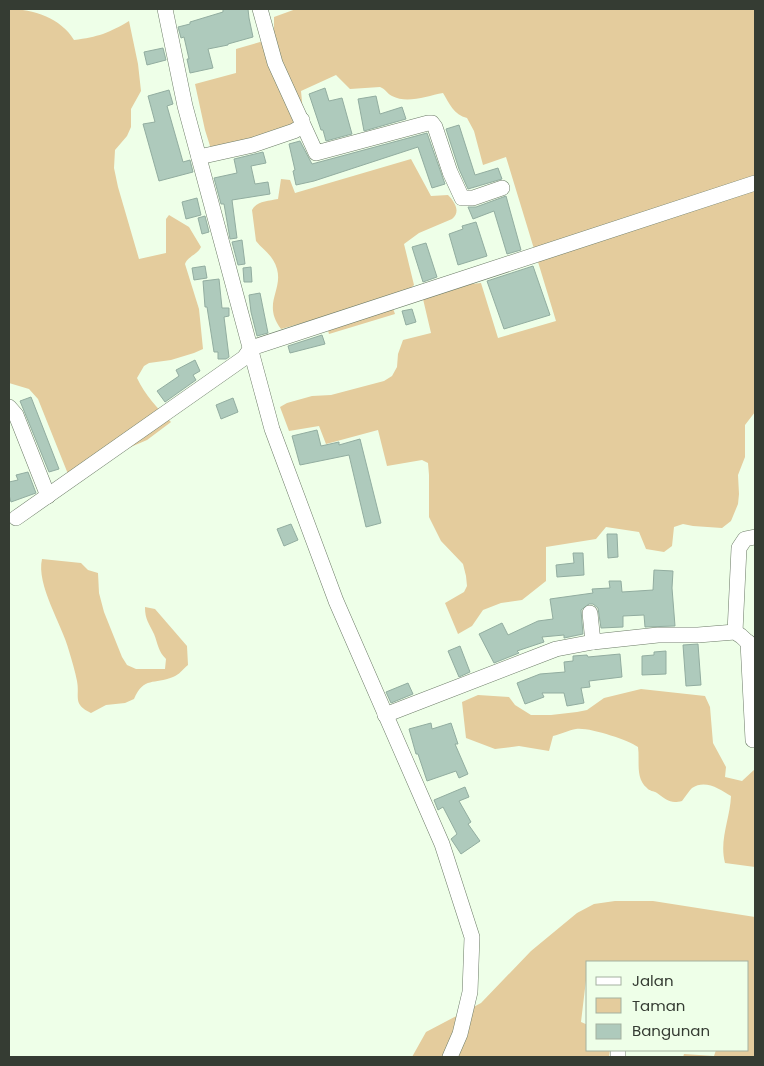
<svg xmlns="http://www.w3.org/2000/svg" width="764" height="1066" font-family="Poppins,sans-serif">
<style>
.green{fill:#e4cc9d}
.building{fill:#aecabc;stroke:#92ada0}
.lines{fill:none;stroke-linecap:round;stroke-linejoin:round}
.minor-casing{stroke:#6c7b67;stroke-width:16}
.minor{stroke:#fff;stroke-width:15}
</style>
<rect width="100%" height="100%" fill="#eeffe8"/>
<g class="green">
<path d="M9 9C33 9 61 18 74 40 98 37 109 33 129 21L138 64 141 91 131 109V127L127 136 115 150 114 168 118 187 139 259 166 253V219L169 215 189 227 201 247C197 255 188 256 185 264L199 309 203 349 194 353 171 360 149 363 144 366 137 378C145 395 158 409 171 422L147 440 68 474 38 399 29 389 9 383Z"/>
<path d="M296 9H755V412L745 425V457L738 475 739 494 738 504 731 521 722 528 693 526 683 524 674 527 672 546 664 552 646 549 639 532 606 527 596 539 546 547V581L522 600 501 603 483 610 472 626 458 634 445 603 464 592 467 586 466 576 463 564 441 541 429 517V475L428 463 422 460 387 466 378 430 326 444 319 426 289 431 280 407 287 403 312 396 331 395 384 381 392 376 397 367 398 354 403 340 431 333 423 299 471 284 481 283 498 338 556 321 506 157 483 165 474 131 467 118C454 115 449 103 443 93 427 96 407 104 392 96 387 94 386 89 380 87L350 89 336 75 301 91 303 112 295 125 263 137 211 149 205 130 195 84 236 73V49L274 38V17Z"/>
<path d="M411 159 431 196 448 195C455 202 461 212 452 219L419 233 404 244 414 285 410 289 389 297 395 314 329 334 324 317 281 329C262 304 283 291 277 269 273 255 264 251 256 241L252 210C257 201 268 201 278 199L281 179 290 180 295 193Z"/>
<path d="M42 559 81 563 88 570 98 573 99 593 104 612 122 657 127 665 136 669H165L166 659C158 651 158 644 154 634 149 623 145 620 145 607L155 609 187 646 188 665C183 669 179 675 173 677 154 685 144 676 134 699L125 703 106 705 91 713C72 704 80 697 77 681 75 671 72 661 69 651 62 624 36 585 42 559Z"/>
<path d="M641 689 705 696 710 707 713 743 726 767 725 777 742 781 755 769V867L725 863C719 840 730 819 731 796 720 789 705 779 692 788 689 791 685 797 682 801 670 804 667 800 657 793 654 791 649 791 647 788 635 778 640 761 638 747 628 740 589 727 576 729 569 730 561 734 553 736L549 751 519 746 495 749 466 738 462 702 478 695 509 697 515 705 531 715H551L577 712 587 710 604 698Z"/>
<path d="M615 901H653L755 917V1057H683L684 1054 714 1056 716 1050H748V962H588V980H586L581 1022 588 1025V1050H610L609 1057H412L426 1032 481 1003 531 951 577 913 594 904Z"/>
</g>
<g class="building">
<path d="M223 9H248L249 18 253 37 228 44V45L208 49 213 68 190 73 187 59H189L184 37 181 38 178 27 190 24V22L223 12Z"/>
<path d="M163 48 166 60 147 65 144 52Z"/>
<path d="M325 88 329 101 342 98 352 134 326 141 323 130H321L309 94Z"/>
<path d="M169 90 173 104 167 106 183 162 190 160 193 172 159 181 143 124 155 122 148 96Z"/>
<path d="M376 96 380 114 402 107 406 119 364 131 358 99Z"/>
<path d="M459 125 475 175 498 168 502 179 468 189 459 169 446 129Z"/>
<path d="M427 133 445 184 432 188 418 147 314 181 296 185 293 171 295 170 289 144 300 141 312 164Z"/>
<path d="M263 152 266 163 251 166 255 184 268 182 270 194 232 200 237 238 230 239 224 204H221L214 178 237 173 234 159Z"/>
<path d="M506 196 521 250 507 254 494 211 473 219 468 207H476Z"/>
<path d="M197 198 201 215 186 219 182 202Z"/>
<path d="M205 216 209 232 202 234 198 218Z"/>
<path d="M476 222 487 256 458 265 449 234 463 229 462 226Z"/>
<path d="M242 240 245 264 238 265 232 242Z"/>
<path d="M426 243 437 277 423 282 412 247Z"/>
<path d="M205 266 207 278 194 280 192 268Z"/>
<path d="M533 266 550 315 504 329 487 281Z"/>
<path d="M251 267 252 282H244L243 268Z"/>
<path d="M219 279 222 308H229V316L224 317 229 357 226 359H218V352H214L207 307H205L203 281Z"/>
<path d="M260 293 268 333 257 336 251 312 249 295Z"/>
<path d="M412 309 416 322 406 325 402 311Z"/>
<path d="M322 335 325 344 290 353 288 346Z"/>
<path d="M195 360 200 371 193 375 196 380 165 402 157 391 179 376 176 370Z"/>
<path d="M31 397 59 469 49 472 20 401Z"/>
<path d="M233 398 238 412 221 419 216 405Z"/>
<path d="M317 430 321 446 339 442V445L360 439 381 523 366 527 349 455 300 465 292 436Z"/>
<path d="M28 472 36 493 11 502 9 495V482L18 480 16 475Z"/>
<path d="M291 524 298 540 284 546 277 529Z"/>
<path d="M607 534H617L618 557 608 558Z"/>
<path d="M573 553H583L584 575 557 577 556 565 574 563Z"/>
<path d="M654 570 673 571 672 588 675 626 645 627 644 615 623 616V627L601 628 598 608 593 604H589L581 610 583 634 564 638V635L542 637 544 642 517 651 519 653 494 663 479 634 502 623 508 635 538 621 553 619 550 599 593 593 592 589 610 588 609 581H621L622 592 653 590Z"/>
<path d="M698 644 701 685 686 686 683 645Z"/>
<path d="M460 646 470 672 459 677 448 651Z"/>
<path d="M666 651V674L642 675V656L654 655V652Z"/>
<path d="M620 654 622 677 589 681 590 687 581 688 584 703 567 706 564 693H542L544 697 525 704 517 683 540 674 565 672 564 662 573 661V656L587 655 588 657Z"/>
<path d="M408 683 413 694 391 703 386 692Z"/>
<path d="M431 723 432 729 451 723 458 744H455L468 774 459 778 456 771 427 781 418 754H416L409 729Z"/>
<path d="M465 787 469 797 459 801 471 822 468 824 480 841 461 854 451 839 457 834 443 807 438 810 434 800Z"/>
</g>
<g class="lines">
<g class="minor-casing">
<g id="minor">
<path d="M165 9 185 106 272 429 336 601 442 844 472 937 470 992 460 1034 450 1057"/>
<path d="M260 9 275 63 316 153 428 123H432L435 127 450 172 462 198H473L502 188"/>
<path d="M199 157 253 145 294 131 301 127 302 120"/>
<path d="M9 407 16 415 48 496"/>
<path d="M16 518 244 358 251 348 755 183"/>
<path d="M590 613 593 642"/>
<path d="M735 632 739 548 745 539 755 537"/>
<path d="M748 642 753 740"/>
<path d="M385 715 556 649 593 642 658 635H698L735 632 741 636 755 649"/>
<path d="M618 1057V1050"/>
</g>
</g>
<use href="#minor" class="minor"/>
</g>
<rect width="764" height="1066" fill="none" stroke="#353c33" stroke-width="20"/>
<rect x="586" y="961" width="162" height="90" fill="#eeffe8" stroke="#a4b1a0"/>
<rect x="596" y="977" width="25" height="8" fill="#ffffff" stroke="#a4b1a0"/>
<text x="632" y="986" font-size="15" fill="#353c33">Jalan</text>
<rect x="596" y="998" width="25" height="15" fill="#e4cc9d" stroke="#a4b1a0"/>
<text x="632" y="1011" font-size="15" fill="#353c33">Taman</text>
<rect x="596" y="1024" width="25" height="15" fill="#aecabc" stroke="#a4b1a0"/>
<text x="632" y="1036" font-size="15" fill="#353c33">Bangunan</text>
</svg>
